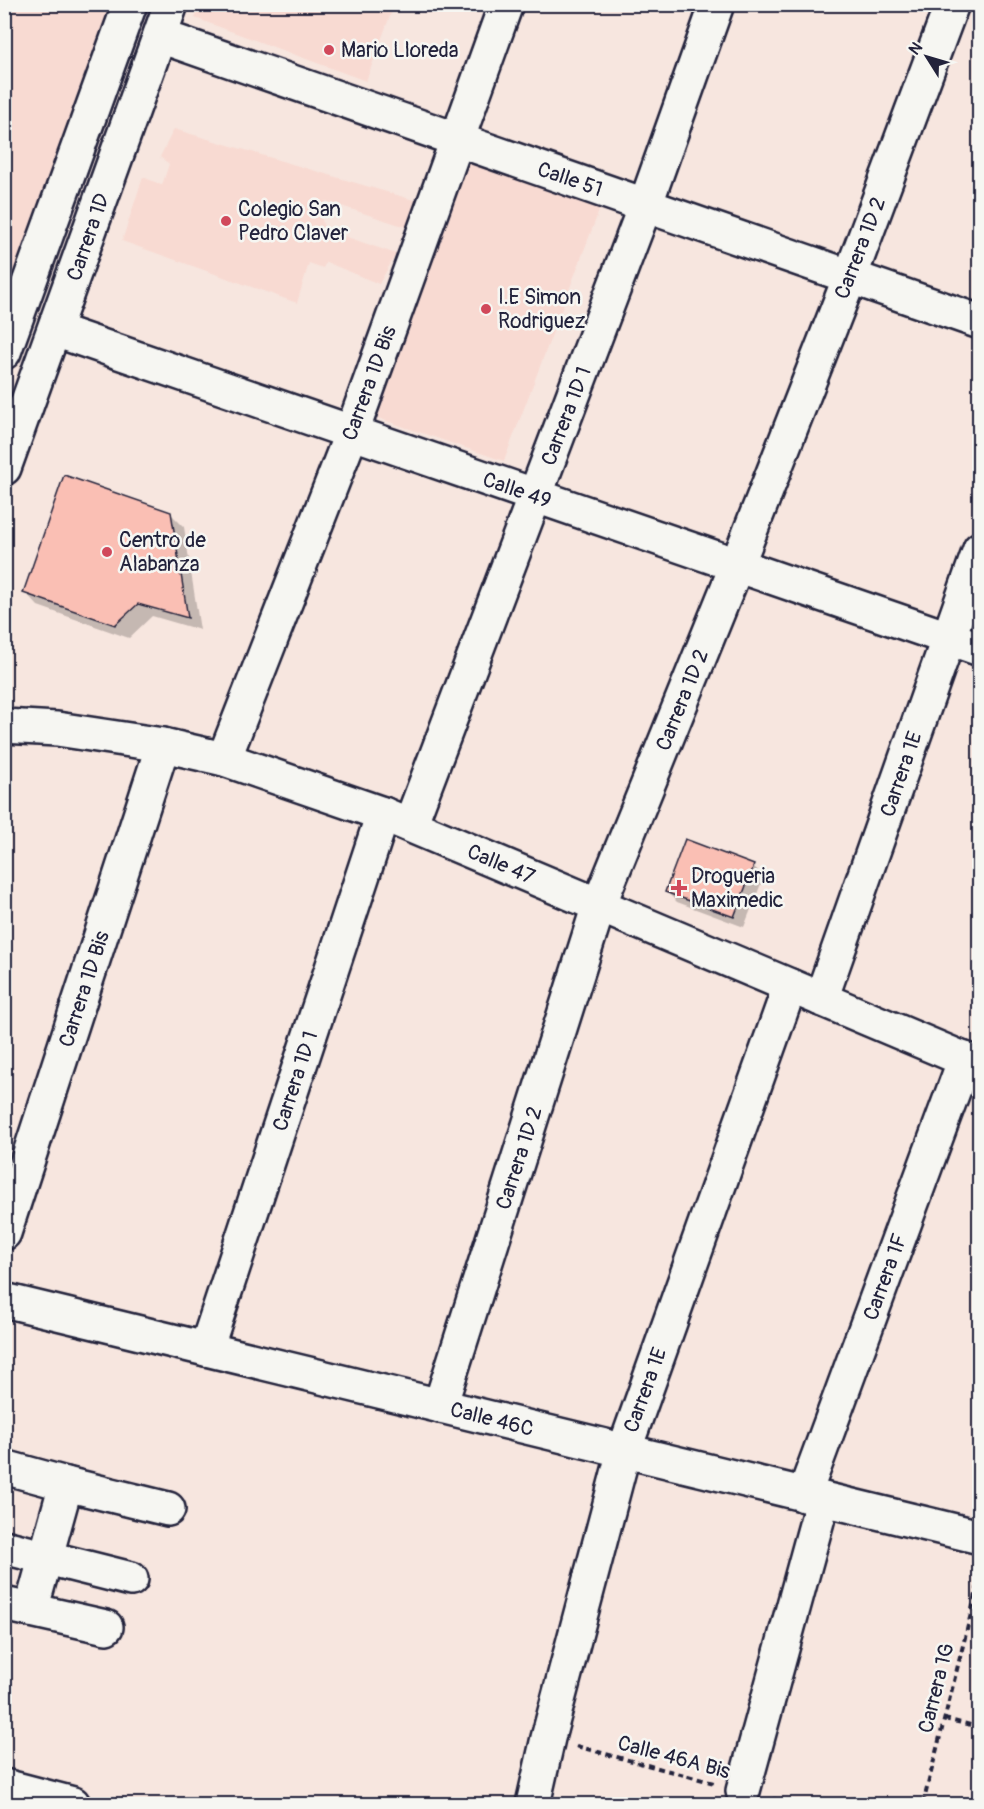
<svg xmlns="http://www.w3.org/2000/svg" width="984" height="1809" font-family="Pangolin,sans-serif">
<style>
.built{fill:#f8dad2}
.shadow{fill:#0003}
.building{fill:#fabfb4;stroke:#22223b;stroke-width:1.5}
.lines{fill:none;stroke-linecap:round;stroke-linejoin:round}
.minor-casing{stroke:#22223b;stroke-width:38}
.path{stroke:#22223b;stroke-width:4;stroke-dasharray:6 4.5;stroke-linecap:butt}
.minor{stroke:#f6f6f2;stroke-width:33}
.poi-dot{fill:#d1495b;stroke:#f6f6f2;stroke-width:2}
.labels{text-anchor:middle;stroke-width:5;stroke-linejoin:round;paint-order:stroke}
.poi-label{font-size:21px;fill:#22223b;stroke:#f6f6f2;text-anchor:start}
.street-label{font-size:21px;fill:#22223b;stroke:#f6f6f2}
</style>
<rect width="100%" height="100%" fill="#f7e6df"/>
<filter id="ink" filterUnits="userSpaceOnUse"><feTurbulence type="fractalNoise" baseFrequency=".0167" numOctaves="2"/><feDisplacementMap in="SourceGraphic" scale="12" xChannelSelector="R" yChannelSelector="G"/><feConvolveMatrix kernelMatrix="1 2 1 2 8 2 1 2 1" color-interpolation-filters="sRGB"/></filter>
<g filter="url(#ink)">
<g class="built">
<path d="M5 5H130L5 352Z"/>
<path d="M200 5V4L394 5 366 81 195 18Z"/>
<path d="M174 129 417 201 409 228 326 201 321 214 324 229 396 254 379 284 326 262 323 268 309 263 297 303 122 241 143 177 162 185 169 164 160 157Z"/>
<path d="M466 157 602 203 504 461 372 416Z"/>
</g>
<g class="shadow">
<path d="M170 513 184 527 200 630 152 616 129 638 38 606 25 592Z"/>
<path d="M753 866 764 876 744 927 677 902 667 892Z"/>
</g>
<g class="building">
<path d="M64 475 171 512 188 618 138 604 115 625 23 593Z"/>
<path d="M685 839 754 865 734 917 665 892Z"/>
</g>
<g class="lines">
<g class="minor-casing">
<g id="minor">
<path d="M160 36 980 322"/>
<path d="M55 330 980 649"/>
<path d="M4 352 130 4"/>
<path d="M4 468 171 4"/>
<path d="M4 726 57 729 163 745 224 759 383 814 980 1066"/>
<path d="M224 759 352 432 506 4"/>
<path d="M410 825 645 206 717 4"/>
<path d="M821 999 980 549"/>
<path d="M4 1233 163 745"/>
<path d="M4 1300 980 1537"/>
<path d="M206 1349 383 814"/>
<path d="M440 1406 599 905 737 565 850 277 952 4"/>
<path d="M4 1467 66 1484 31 1610"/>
<path d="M66 1484 168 1509"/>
<path d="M804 1495 965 1059"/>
<path d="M4 1547 131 1579"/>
<path d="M4 1604 106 1627"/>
<path d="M4 1786 73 1804"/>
<path d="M743 1791 823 1499"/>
<path d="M533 1804 548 1738 624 1451 790 986"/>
</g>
</g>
<g class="path">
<path d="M944 1719 980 1727"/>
<path d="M576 1746 714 1783"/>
<path d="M773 1799 793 1804"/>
<path d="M923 1804 980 1578"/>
</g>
<use href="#minor" class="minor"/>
</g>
</g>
<g class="poi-dot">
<circle cx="329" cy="50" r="6"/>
<circle cx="226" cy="221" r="6"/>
<circle cx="486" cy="309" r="6"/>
<circle cx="107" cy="552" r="6"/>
<path d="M676 879h6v6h6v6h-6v6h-6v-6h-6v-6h6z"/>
</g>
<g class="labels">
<g class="poi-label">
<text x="341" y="57">Mario Lloreda</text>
<text x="238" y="216">Colegio San<tspan x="238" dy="24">Pedro Claver</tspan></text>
<text x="498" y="304">I.E Simon<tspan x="498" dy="24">Rodriguez</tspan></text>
<text x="119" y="547">Centro de<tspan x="119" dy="24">Alabanza</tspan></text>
<text x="691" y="883">Drogueria<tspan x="691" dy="24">Maximedic</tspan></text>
</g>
<g class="street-label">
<text transform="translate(570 179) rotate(19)" y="7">Calle 51</text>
<text transform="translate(88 237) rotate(-71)" y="7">Carrera 1D</text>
<text transform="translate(860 248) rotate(-69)" y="7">Carrera 1D 2</text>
<text transform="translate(369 383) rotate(-70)" y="7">Carrera 1D Bis</text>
<text transform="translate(566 416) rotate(-69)" y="7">Carrera 1D 1</text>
<text transform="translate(517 490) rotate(19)" y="7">Calle 49</text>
<text transform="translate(682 700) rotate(-68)" y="7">Carrera 1D 2</text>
<text transform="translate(901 774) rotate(-71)" y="7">Carrera 1E</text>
<text transform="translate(501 864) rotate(23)" y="7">Calle 47</text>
<text transform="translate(84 989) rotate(-72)" y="7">Carrera 1D Bis</text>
<text transform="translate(295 1081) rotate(-72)" y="7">Carrera 1D 1</text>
<text transform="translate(519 1158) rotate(-72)" y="7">Carrera 1D 2</text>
<text transform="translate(885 1277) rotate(-70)" y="7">Carrera 1F</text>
<text transform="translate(645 1390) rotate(-70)" y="7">Carrera 1E</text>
<text transform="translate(492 1419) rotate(14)" y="7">Calle 46C</text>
<text transform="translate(936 1688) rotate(-76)" y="7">Carrera 1G</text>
<text transform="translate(674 1757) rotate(15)" y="7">Calle 46A Bis</text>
</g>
</g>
<rect width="984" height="1809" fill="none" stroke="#f6f6f2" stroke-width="24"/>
<rect x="12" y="12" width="960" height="1785" fill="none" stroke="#22223b" stroke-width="2" filter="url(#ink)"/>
<g transform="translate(927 57) rotate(307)" stroke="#f6f6f2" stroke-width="4.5" paint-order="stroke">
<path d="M0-4.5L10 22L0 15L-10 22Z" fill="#22223b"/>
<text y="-9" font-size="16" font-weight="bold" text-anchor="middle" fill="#22223b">N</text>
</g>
</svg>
